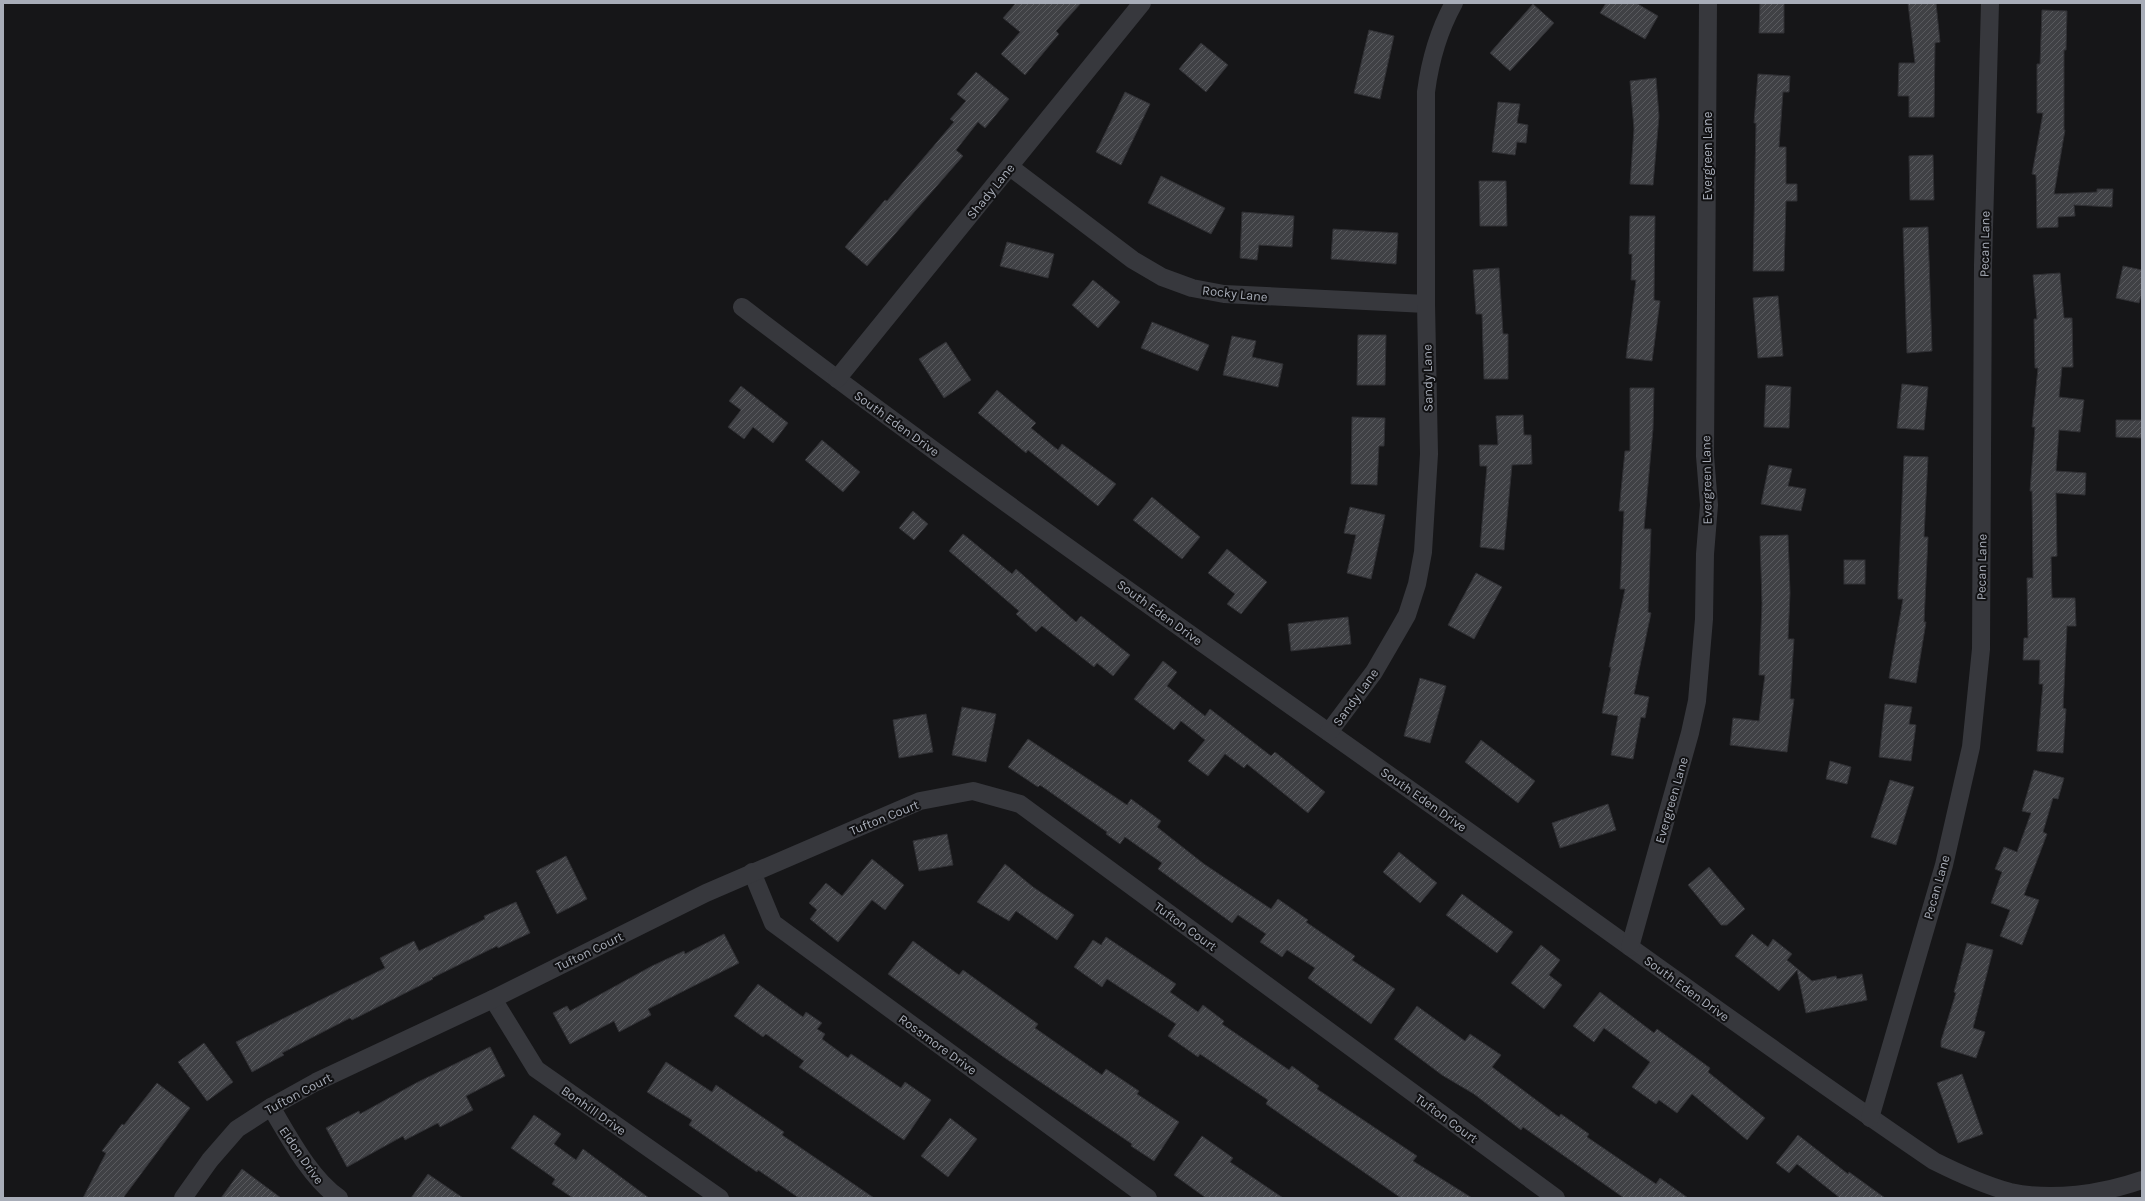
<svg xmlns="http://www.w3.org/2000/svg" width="2145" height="1201" font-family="Karla,sans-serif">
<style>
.building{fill:url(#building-hatch);stroke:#303034}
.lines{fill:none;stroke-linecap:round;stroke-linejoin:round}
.street{stroke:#37383d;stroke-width:18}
.labels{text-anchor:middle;stroke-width:4;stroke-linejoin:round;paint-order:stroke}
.street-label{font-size:13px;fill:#a8adb8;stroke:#111113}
</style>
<defs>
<pattern id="building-hatch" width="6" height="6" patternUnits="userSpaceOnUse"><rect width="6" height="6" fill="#404145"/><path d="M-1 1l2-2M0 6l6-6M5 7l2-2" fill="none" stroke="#595a5e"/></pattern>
</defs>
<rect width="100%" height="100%" fill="#161618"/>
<g class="building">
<path d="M1016 3H1081L1056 31 1059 34 1025 75 1001 54 1020 32 1003 18Z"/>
<path d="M1606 3H1636L1658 16 1645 39 1600 13Z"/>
<path d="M1760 3H1784V33H1759Z"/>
<path d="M1908 3H1936L1940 42 1935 43 1934 117H1909V96H1898L1899 63H1915Z"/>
<path d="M1533 4 1554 23 1510 71 1490 53Z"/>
<path d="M2042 10 2067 11 2066 50H2064V130H2065L2054 194 2097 192V189H2113L2112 207 2074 205 2075 216 2058 217V227L2037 228 2036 175 2032 174 2043 113H2037V64H2040Z"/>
<path d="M1369 30 1394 36 1380 99 1354 93Z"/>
<path d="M1201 43 1228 65 1206 92 1179 69Z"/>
<path d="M976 72 1009 99 985 128 978 122 956 150 963 156 867 266 845 247 885 200 887 201 954 122 950 119 966 101 957 94Z"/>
<path d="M1758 74 1790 76 1789 92H1783L1779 147H1786V184H1797V201H1786L1784 271H1753L1756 123H1754Z"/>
<path d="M1656 78 1659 116 1653 185 1630 184 1634 129 1630 81Z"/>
<path d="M1125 92 1150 104 1121 165 1096 152Z"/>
<path d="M1498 102 1520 104 1517 123 1528 125 1526 143 1517 142 1515 155 1492 152Z"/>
<path d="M1933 155 1934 200H1910L1909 156Z"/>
<path d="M1161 176 1225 208 1211 234 1148 203Z"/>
<path d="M1479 181H1506L1507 226H1480Z"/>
<path d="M1242 212 1294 216 1292 247 1259 245 1257 260 1240 258Z"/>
<path d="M1630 216H1655L1654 300 1660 301 1652 361 1626 358 1636 280H1631L1632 254H1629Z"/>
<path d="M1928 227 1932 351 1907 353 1903 228Z"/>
<path d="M1333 229 1398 233 1396 264 1331 259Z"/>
<path d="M1007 242 1054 254 1048 278 1000 266Z"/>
<path d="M2123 266 2142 270V292L2139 303 2116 298Z"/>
<path d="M1499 268 1503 334H1508V379H1484L1482 314H1476L1473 270Z"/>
<path d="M2060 273 2064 318H2072L2073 367H2062L2059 397 2084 400 2080 432 2059 430 2056 471 2086 473 2085 495 2056 493 2057 556 2051 557 2052 598H2075L2076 626H2067L2063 708 2066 709 2063 753 2037 751 2043 684H2039L2040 660H2023L2024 638H2028L2027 578H2033L2032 491H2030L2035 427H2032L2038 368H2035L2034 319H2037L2033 275Z"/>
<path d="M1093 280 1120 302 1098 328 1072 305Z"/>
<path d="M1778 296 1783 356 1758 358 1753 298Z"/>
<path d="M1152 322 1209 345 1198 371 1141 348Z"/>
<path d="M1358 335H1386L1385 385H1357Z"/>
<path d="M1232 336 1256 341 1252 357 1283 364 1278 387 1223 375Z"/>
<path d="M946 342 971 380 944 398 919 359Z"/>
<path d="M1902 384 1928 387 1924 430 1897 428Z"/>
<path d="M1766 385 1791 387 1789 428 1764 427Z"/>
<path d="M741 386 788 423 773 443 753 427 744 439 728 427 741 410 729 401Z"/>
<path d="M1630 388H1654L1653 429 1644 529H1651L1648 612 1651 613 1634 694 1649 697 1645 718 1641 717 1633 759 1611 755 1618 716 1602 713 1611 667H1609L1625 589H1620L1624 511H1619L1625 451H1630Z"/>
<path d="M997 390 1036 423 1031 428 1058 450 1062 444 1116 484 1098 506 1028 450 1026 453 978 413Z"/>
<path d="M1523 415 1524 435H1531L1532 464 1512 465 1504 550 1480 547 1487 466H1480L1479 445H1498L1496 416Z"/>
<path d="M1352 417 1385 418 1384 446H1379L1377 485 1351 484Z"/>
<path d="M2116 420H2142V438L2116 437Z"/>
<path d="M822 440 860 472 843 492 805 460Z"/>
<path d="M1904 456 1928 457 1924 537H1928L1924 622H1926L1916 683 1889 678 1903 599H1898V588Z"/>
<path d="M1769 465 1792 469 1788 486 1806 489 1801 511 1761 504Z"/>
<path d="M1152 497 1200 537 1182 559 1133 520Z"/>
<path d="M1350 507 1385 515 1371 579 1347 573 1356 535 1344 533Z"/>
<path d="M913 511 928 524 914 540 899 528Z"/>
<path d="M963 534 1012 574 1016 569 1076 622 1081 616 1130 655 1113 676 1097 663 1094 667 1042 626 1036 632 1016 614 1019 611 949 551Z"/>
<path d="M1788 535 1790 593 1788 639H1794L1790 699H1794L1787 752 1730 745 1733 718 1759 721 1765 675H1759L1762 604 1760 536Z"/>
<path d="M1227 549 1267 582 1241 614 1227 604 1235 594 1208 573Z"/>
<rect x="1844" y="560" width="21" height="24"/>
<path d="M1476 573 1502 587 1474 639 1448 625Z"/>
<path d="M1348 617 1351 644 1291 651 1288 624Z"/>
<path d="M1163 661 1177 672 1167 686 1205 716 1210 709 1271 756 1275 752 1325 792 1308 813 1247 764 1244 768 1225 754 1208 776 1188 761 1205 740 1181 721 1174 730 1134 699Z"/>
<path d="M1420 678 1446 686 1430 743 1404 736Z"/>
<path d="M1885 704 1912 707 1909 724 1916 725 1911 761 1879 757Z"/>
<path d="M962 707 996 714 986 762 952 755Z"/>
<path d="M926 714 933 752 899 758 893 720Z"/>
<path d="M1028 739 1127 805 1131 799 1161 821 1157 827 1204 864 1271 909 1278 899 1308 920 1306 922 1355 956 1352 960 1395 989 1371 1024 1308 978 1315 968 1287 950 1282 957 1260 942 1266 934 1238 915 1232 923 1158 869 1162 863 1125 837 1120 844 1106 834 1107 832 1040 785 1038 787 1008 767Z"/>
<path d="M1481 740 1535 781 1518 803 1465 762Z"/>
<path d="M1830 761 1851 767 1847 784 1826 779Z"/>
<path d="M2034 770 2064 778 2058 799 2053 798 2043 832 2047 834 2024 895 2039 900 2022 945 2000 936 2010 910 1991 903 2002 872 1995 869 2004 847 2017 852 2031 813 2022 811Z"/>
<path d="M1890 780 1914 787 1896 845 1871 837Z"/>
<path d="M1608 804 1616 830 1560 848 1552 823Z"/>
<path d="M947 834 953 865 919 871 913 841Z"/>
<path d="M1399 852 1437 883 1420 903 1383 872Z"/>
<path d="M566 856 587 899 557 914 536 871Z"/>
<path d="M872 859 904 885 885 910 872 900 838 942 810 919 817 910 809 903 826 883 842 896Z"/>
<path d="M1005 864 1033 887 1074 915 1057 940 1016 911 1009 921 977 902Z"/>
<path d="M1709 867 1745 909 1727 925H1721L1688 885Z"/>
<path d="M1462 894 1513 932 1497 953 1446 915Z"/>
<path d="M516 902 530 933 498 948 497 946 432 978 433 979 352 1020 350 1018 282 1053 284 1055 252 1072 236 1042 385 968 380 958 414 941 419 951 485 919 484 916Z"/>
<path d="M724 934 739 963 648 1009 651 1015 619 1032 614 1021 570 1044 553 1013 567 1006 570 1011 652 966 684 951 685 954Z"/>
<path d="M1752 934 1768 947 1773 939 1792 954 1787 960 1812 981 1836 976 1837 979 1862 974 1867 1000 1806 1013 1797 970 1779 991 1735 956Z"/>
<path d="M1106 937 1176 984 1170 992 1198 1012 1203 1005 1224 1021 1222 1024 1289 1070 1292 1066 1319 1086 1317 1089 1417 1156 1413 1161 1472 1198H1401L1266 1104 1268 1100 1200 1054 1198 1057 1168 1036 1176 1024 1107 979 1102 987 1074 967 1093 940 1101 945Z"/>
<path d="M913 941 959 975 963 970 1038 1024 1035 1028 1102 1075 1106 1069 1139 1091 1137 1094 1179 1122 1154 1161 1131 1146 1132 1144 1005 1058 888 974Z"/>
<path d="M1967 943 1993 950 1973 1028 1985 1032 1976 1058 1941 1047V1041L1956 993 1954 992Z"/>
<path d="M1541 945 1560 960 1549 975 1562 985 1544 1009 1511 983Z"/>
<path d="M758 984 803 1017 806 1012 822 1023 817 1029 825 1034 822 1039 848 1058 851 1054 901 1088 905 1082 931 1100 904 1140 799 1067 804 1061 766 1034 763 1037 734 1016Z"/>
<path d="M1600 992 1654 1033 1657 1029 1710 1068 1708 1072 1765 1118 1747 1140 1692 1094 1677 1113 1659 1100 1656 1104 1632 1087 1650 1062 1604 1028 1594 1042 1573 1026Z"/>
<path d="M1417 1006 1465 1041 1470 1034 1501 1055 1492 1067 1559 1117 1561 1114 1589 1134 1587 1137 1656 1184 1660 1178 1688 1198H1624L1523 1127 1521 1130 1474 1094 1442 1075 1394 1039Z"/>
<path d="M204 1043 233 1082 207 1101 178 1062Z"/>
<path d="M490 1047 505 1076 466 1096 473 1110 440 1127 438 1123 405 1140 403 1136 347 1167 326 1128 359 1111 360 1114 418 1082Z"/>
<path d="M666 1062 712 1092 716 1085 784 1132 782 1135 874 1198H799L758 1170 757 1172 689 1125 692 1120 647 1092Z"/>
<path d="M1962 1074 1983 1134 1958 1143 1937 1083Z"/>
<path d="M157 1083 190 1108 123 1198H83L106 1153 102 1151 122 1124 124 1125Z"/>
<path d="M534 1115 561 1134 554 1144 576 1160 583 1149 649 1198H573L552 1184 555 1179 511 1148Z"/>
<path d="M950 1118 977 1139 948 1177 921 1156Z"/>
<path d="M1798 1135 1848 1174 1849 1172 1885 1198H1840L1797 1164 1789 1173 1776 1163Z"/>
<path d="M1202 1136 1233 1158 1230 1162 1283 1198H1206L1174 1175Z"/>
<path d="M242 1169 281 1198H221Z"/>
<path d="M428 1174 463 1198H411Z"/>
</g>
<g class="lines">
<g class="street">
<path d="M1010 167 1133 260 1162 277 1192 288 1224 294 1426 304"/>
<path d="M742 307C972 483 1210 648 1447 816 1609 931 1769 1049 1934 1161 1958 1173 1984 1185 2010 1192 2052 1201 2102 1194 2142 1180"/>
<path d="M837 379 1142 3"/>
<path d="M1329 732 1374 672 1399 629 1407 615 1417 584 1423 552 1429 454 1426 304V92C1430 61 1439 30 1454 3"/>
<path d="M752 872 773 923 1148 1198"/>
<path d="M1630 947 1690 733 1697 701 1704 619 1705 554 1709 505 1705 456 1708 3"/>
<path d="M493 999 536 1069 720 1198"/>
<path d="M271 1107C289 1137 310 1178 339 1198"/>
<path d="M1870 1118 1944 865 1971 747 1981 649 1983 265 1990 3"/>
<path d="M183 1198 210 1160 237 1129 271 1107 316 1082 493 999 706 893 920 801 973 791 1020 804 1556 1198"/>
</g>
</g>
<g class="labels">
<g class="street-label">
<text transform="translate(1707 156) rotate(-90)" y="5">Evergreen Lane</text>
<text transform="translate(990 191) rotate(-51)" y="5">Shady Lane</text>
<text transform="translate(1984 244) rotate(-89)" y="5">Pecan Lane</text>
<text transform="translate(1235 293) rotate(6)" y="5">Rocky Lane</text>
<text transform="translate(1427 378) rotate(-91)" y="5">Sandy Lane</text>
<text transform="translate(897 423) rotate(36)" y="5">South Eden Drive</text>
<text transform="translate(1706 480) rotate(-91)" y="5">Evergreen Lane</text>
<text transform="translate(1981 567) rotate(-89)" y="5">Pecan Lane</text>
<text transform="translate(1160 612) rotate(36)" y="5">South Eden Drive</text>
<text transform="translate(1355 697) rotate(-54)" y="5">Sandy Lane</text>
<text transform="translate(1424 799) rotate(35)" y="5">South Eden Drive</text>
<text transform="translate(1671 800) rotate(-74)" y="5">Evergreen Lane</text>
<text transform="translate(884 817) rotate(-22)" y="5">Tufton Court</text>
<text transform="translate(1936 887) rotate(-74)" y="5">Pecan Lane</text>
<text transform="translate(1186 926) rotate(36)" y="5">Tufton Court</text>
<text transform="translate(589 951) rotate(-26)" y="5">Tufton Court</text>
<text transform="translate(1687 988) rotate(36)" y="5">South Eden Drive</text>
<text transform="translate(938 1044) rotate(36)" y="5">Rossmore Drive</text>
<text transform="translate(298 1093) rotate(-28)" y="5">Tufton Court</text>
<text transform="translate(594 1110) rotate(35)" y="5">Bonhill Drive</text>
<text transform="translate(1447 1118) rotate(36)" y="5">Tufton Court</text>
<text transform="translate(302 1155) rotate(55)" y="5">Eldon Drive</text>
</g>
</g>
<rect width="2145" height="1201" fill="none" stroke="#a8adb8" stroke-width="8"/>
</svg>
